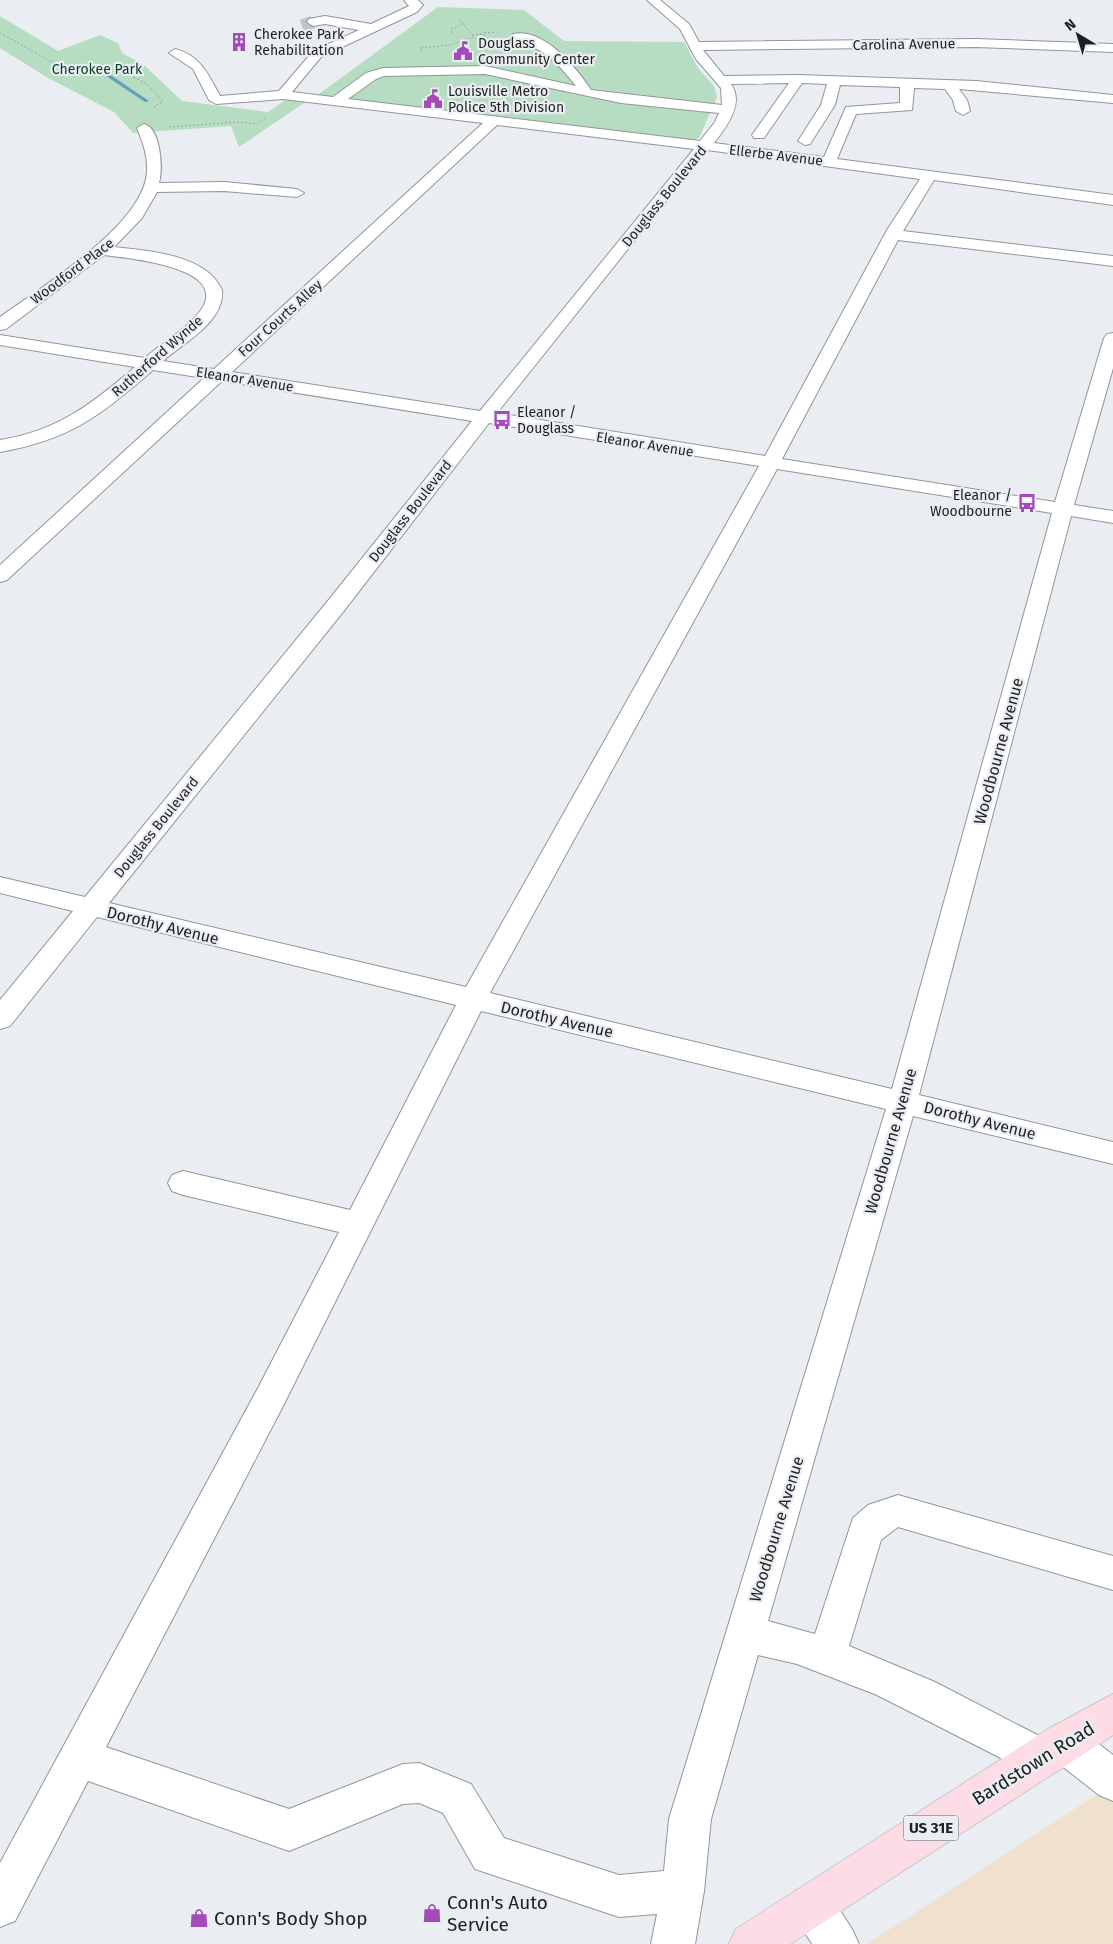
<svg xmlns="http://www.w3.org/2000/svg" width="1113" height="1944" font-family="'Fira Sans',sans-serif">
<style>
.commercial{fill:#f0e0ce}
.green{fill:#b6ddc2}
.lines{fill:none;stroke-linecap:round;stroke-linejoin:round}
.stream{fill:#629fb8;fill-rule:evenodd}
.minor-tunnel{stroke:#c1c4c8;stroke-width:13;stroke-dasharray:13 7;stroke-linecap:butt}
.minor-casing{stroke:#92959a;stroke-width:2}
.major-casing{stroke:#c9c9ca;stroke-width:2}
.path{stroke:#a0a2a6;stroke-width:1;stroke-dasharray:2 2;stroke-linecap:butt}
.minor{fill:#fff;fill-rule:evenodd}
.major{fill:#fddce5;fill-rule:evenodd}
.labels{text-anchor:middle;stroke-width:4.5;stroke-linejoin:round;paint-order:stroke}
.far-poi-label{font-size:14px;fill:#1f2021;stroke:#eaedf2;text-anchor:start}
.far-street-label{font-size:14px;fill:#1f2021;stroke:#eaedf2}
.far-park-label{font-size:14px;fill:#024324;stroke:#eaedf2}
.shield{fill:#eaedf2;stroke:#5c5e60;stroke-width:1}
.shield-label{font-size:15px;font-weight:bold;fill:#1f2021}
.street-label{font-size:16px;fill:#1f2021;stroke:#eaedf2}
.near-street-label{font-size:19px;fill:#1f2021;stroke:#eaedf2}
.near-poi-label{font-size:19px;fill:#1f2021;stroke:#eaedf2;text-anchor:start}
</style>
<rect width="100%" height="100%" fill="#eaedf2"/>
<path class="commercial" d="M1113 1784V1944H867Z"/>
<g class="green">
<path d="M438 7 524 10 564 41 684 42 698 68 714 86 717 97 699 138 690 142 315 97Z"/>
<path d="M0 16 58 51 100 35 118 43 122 53 144 65 182 101 268 112 287 99 307 101 239 147 231 126 133 133 114 112 48 78 0 48Z"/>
</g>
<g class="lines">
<path class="stream" d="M90 70 106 72 149 101 145 102 103 74 88 72Z"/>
<path class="minor-tunnel" d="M302 26 313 22"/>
<g class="minor-casing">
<g id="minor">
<path d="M404 0H418L423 5 417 12 321 57 292 92 333 97 366 73 383 68 485 66 576 86C557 62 543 47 513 40L511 37 513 34C543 27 577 68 591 90L722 105 721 88 696 59 680 29 647 0H660L689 24 699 42 976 39 1113 44V52L976 47 703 50 724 76 798 75 976 81 1113 95V103L959 89 967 100 970 111 963 115 956 111 953 100 945 89 914 88 912 110 856 114 837 159 1113 195V205L934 180 903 231 1113 256V266L898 240 782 459 1055 502 1104 338 1107 334 1113 333V368L1074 505 1113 511V523L1071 516 919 1095 1113 1142V1164L913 1116 768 1621 815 1634 853 1518 868 1505 898 1495 1113 1556V1590L898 1527 881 1540 849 1646 935 1682 1045 1739 1050 1728 1064 1722 1078 1728 1113 1755V1801L1099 1795 1058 1763 1054 1772 1040 1778 877 1695 797 1664 758 1655 711 1819 704 1891 695 1944H651L657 1914 619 1917 475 1869 443 1813 419 1803 403 1804 289 1851 88 1781 15 1921 0 1927V1863L258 1388 339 1232 183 1195 172 1191 168 1183 172 1175 183 1171 350 1210 456 1005 97 917 10 1026 0 1029V1000L73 911 0 893V877L85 897 327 602 472 421 222 381 7 580 0 582V565L204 378 153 370C102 415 69 440 0 452V440C57 431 92 404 135 367L0 345V335L145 358C163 342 187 329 201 310 231 267 127 258 104 255L6 329 0 330V317C40 288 144 225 147 172 148 156 143 143 137 128L144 124C161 128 163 169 159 183L224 182 297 189 304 193 297 197 224 191 157 192 142 218 114 247C148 251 206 254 222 290 225 322 183 343 163 361L214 369 483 123 283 99 216 104 209 100 193 69 169 53 175 49C200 55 209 75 220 96L279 91 313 51 359 30 325 24 313 26 307 22 309 19 325 16 371 24 409 6ZM485 74 621 103 719 113 715 122 700 141 348 99 376 79 384 76ZM789 83 752 135 754 138H764L802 83 827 84 821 105 798 141 805 145 810 144 835 105 840 85 900 87V103L846 107 824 157 714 143C726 127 745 104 731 84ZM497 125 694 149 480 411 232 372ZM707 150 920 179 887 230 765 456 497 413ZM489 423 759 466 466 987 109 903 343 612ZM777 469 1052 513 892 1089 490 993ZM481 1011 886 1109 669 1819 664 1871 619 1875 504 1838 471 1784 419 1763 403 1764 289 1809 106 1747 282 1408Z"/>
<path d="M812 1884 827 1890 852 1929 859 1944H812L797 1920 791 1905 797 1890Z"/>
</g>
</g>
<g class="major-casing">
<path id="major" d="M1113 1694V1735L790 1944H729L736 1929 1050 1728Z"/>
</g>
<g class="path">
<path d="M0 33 50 61 73 68 122 70 148 85 163 101 151 109"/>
<path d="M452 33 451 29 463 24"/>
<path d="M484 33 497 32"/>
<path d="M472 35 483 34 489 41H499"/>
<path d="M421 51 420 48 450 45 474 37 459 19"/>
<path d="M169 127 240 122 257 124 266 118"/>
</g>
<use href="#minor" class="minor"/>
<use href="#major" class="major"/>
</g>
<defs>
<g id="building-bare" transform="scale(1.5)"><path d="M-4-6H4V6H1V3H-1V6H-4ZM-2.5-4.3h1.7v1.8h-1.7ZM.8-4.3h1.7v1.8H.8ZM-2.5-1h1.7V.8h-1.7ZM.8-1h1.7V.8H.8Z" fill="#a34cb9" stroke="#eaedf2" stroke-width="2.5" paint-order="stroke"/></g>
<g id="civic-bare" transform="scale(1.5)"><path d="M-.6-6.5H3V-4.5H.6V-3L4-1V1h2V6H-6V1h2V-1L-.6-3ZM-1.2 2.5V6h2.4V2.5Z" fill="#a34cb9" stroke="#eaedf2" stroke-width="2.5" paint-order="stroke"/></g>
<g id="bus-bare" transform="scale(1.5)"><path d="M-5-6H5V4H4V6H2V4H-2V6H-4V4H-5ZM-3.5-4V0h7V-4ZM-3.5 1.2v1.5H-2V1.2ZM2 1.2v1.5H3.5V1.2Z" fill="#a34cb9" stroke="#eaedf2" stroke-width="2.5" paint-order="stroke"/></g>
<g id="shop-bare" transform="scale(1.5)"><path d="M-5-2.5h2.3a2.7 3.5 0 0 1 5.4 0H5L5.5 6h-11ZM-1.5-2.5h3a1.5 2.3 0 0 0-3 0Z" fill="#a34cb9" stroke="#eaedf2" stroke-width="2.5" paint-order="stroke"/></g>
</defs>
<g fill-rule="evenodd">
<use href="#building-bare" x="239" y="42"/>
<use href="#civic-bare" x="463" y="51"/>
<use href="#civic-bare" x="433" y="99"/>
<use href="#bus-bare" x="502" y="420"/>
<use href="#bus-bare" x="1027" y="503"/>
<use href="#shop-bare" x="432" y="1913"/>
<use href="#shop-bare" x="199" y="1918"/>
</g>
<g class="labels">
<g class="far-poi-label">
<text x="254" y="39">Cherokee Park<tspan x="254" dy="16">Rehabilitation</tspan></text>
<text x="478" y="48">Douglass<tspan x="478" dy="16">Community Center</tspan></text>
<text x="448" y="96">Louisville Metro<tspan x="448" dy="16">Police 5th Division</tspan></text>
<text x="517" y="417">Eleanor /<tspan x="517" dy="16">Douglass</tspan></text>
<text x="1012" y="500" text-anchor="end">Eleanor /<tspan x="1012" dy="16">Woodbourne</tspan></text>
</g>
<g class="far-street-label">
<text transform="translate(904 44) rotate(-1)" y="5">Carolina Avenue</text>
<text transform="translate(776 155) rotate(7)" y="5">Ellerbe Avenue</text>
<text transform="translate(664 196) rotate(-51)" y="5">Douglass Boulevard</text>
<text transform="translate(72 271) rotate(-37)" y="5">Woodford Place</text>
<text transform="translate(280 318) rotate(-42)" y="5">Four Courts Alley</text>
<text transform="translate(157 356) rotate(-41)" y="5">Rutherford Wynde</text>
<text transform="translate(245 379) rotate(9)" y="5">Eleanor Avenue</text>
<text transform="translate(645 444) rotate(9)" y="5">Eleanor Avenue</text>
<text transform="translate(410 511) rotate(-52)" y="5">Douglass Boulevard</text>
<text transform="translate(156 827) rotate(-51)" y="5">Douglass Boulevard</text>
</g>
<g class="far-park-label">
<text x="97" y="74">Cherokee Park</text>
</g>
<rect class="shield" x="903.5" y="1815.5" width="55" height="25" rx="4"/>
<g class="shield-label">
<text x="931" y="1833">US 31E</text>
</g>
<g class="street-label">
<text transform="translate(998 751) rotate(-75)" y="6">Woodbourne Avenue</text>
<text transform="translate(163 925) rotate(14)" y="6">Dorothy Avenue</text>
<text transform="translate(557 1019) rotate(13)" y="6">Dorothy Avenue</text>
<text transform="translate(980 1120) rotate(14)" y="6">Dorothy Avenue</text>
<text transform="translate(890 1141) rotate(-74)" y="6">Woodbourne Avenue</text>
<text transform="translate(776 1529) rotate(-73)" y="6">Woodbourne Avenue</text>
</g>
<g class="near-street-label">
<text transform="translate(1033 1763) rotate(-32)" y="7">Bardstown Road</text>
</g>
<g class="near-poi-label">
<text x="447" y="1909">Conn's Auto<tspan x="447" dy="22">Service</tspan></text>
<text x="214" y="1925">Conn's Body Shop</text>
</g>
</g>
<g transform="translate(1078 35) rotate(322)" stroke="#eaedf2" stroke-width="4" paint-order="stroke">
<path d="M0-4L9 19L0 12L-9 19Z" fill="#1f2021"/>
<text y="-8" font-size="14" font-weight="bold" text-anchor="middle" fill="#1f2021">N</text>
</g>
</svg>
